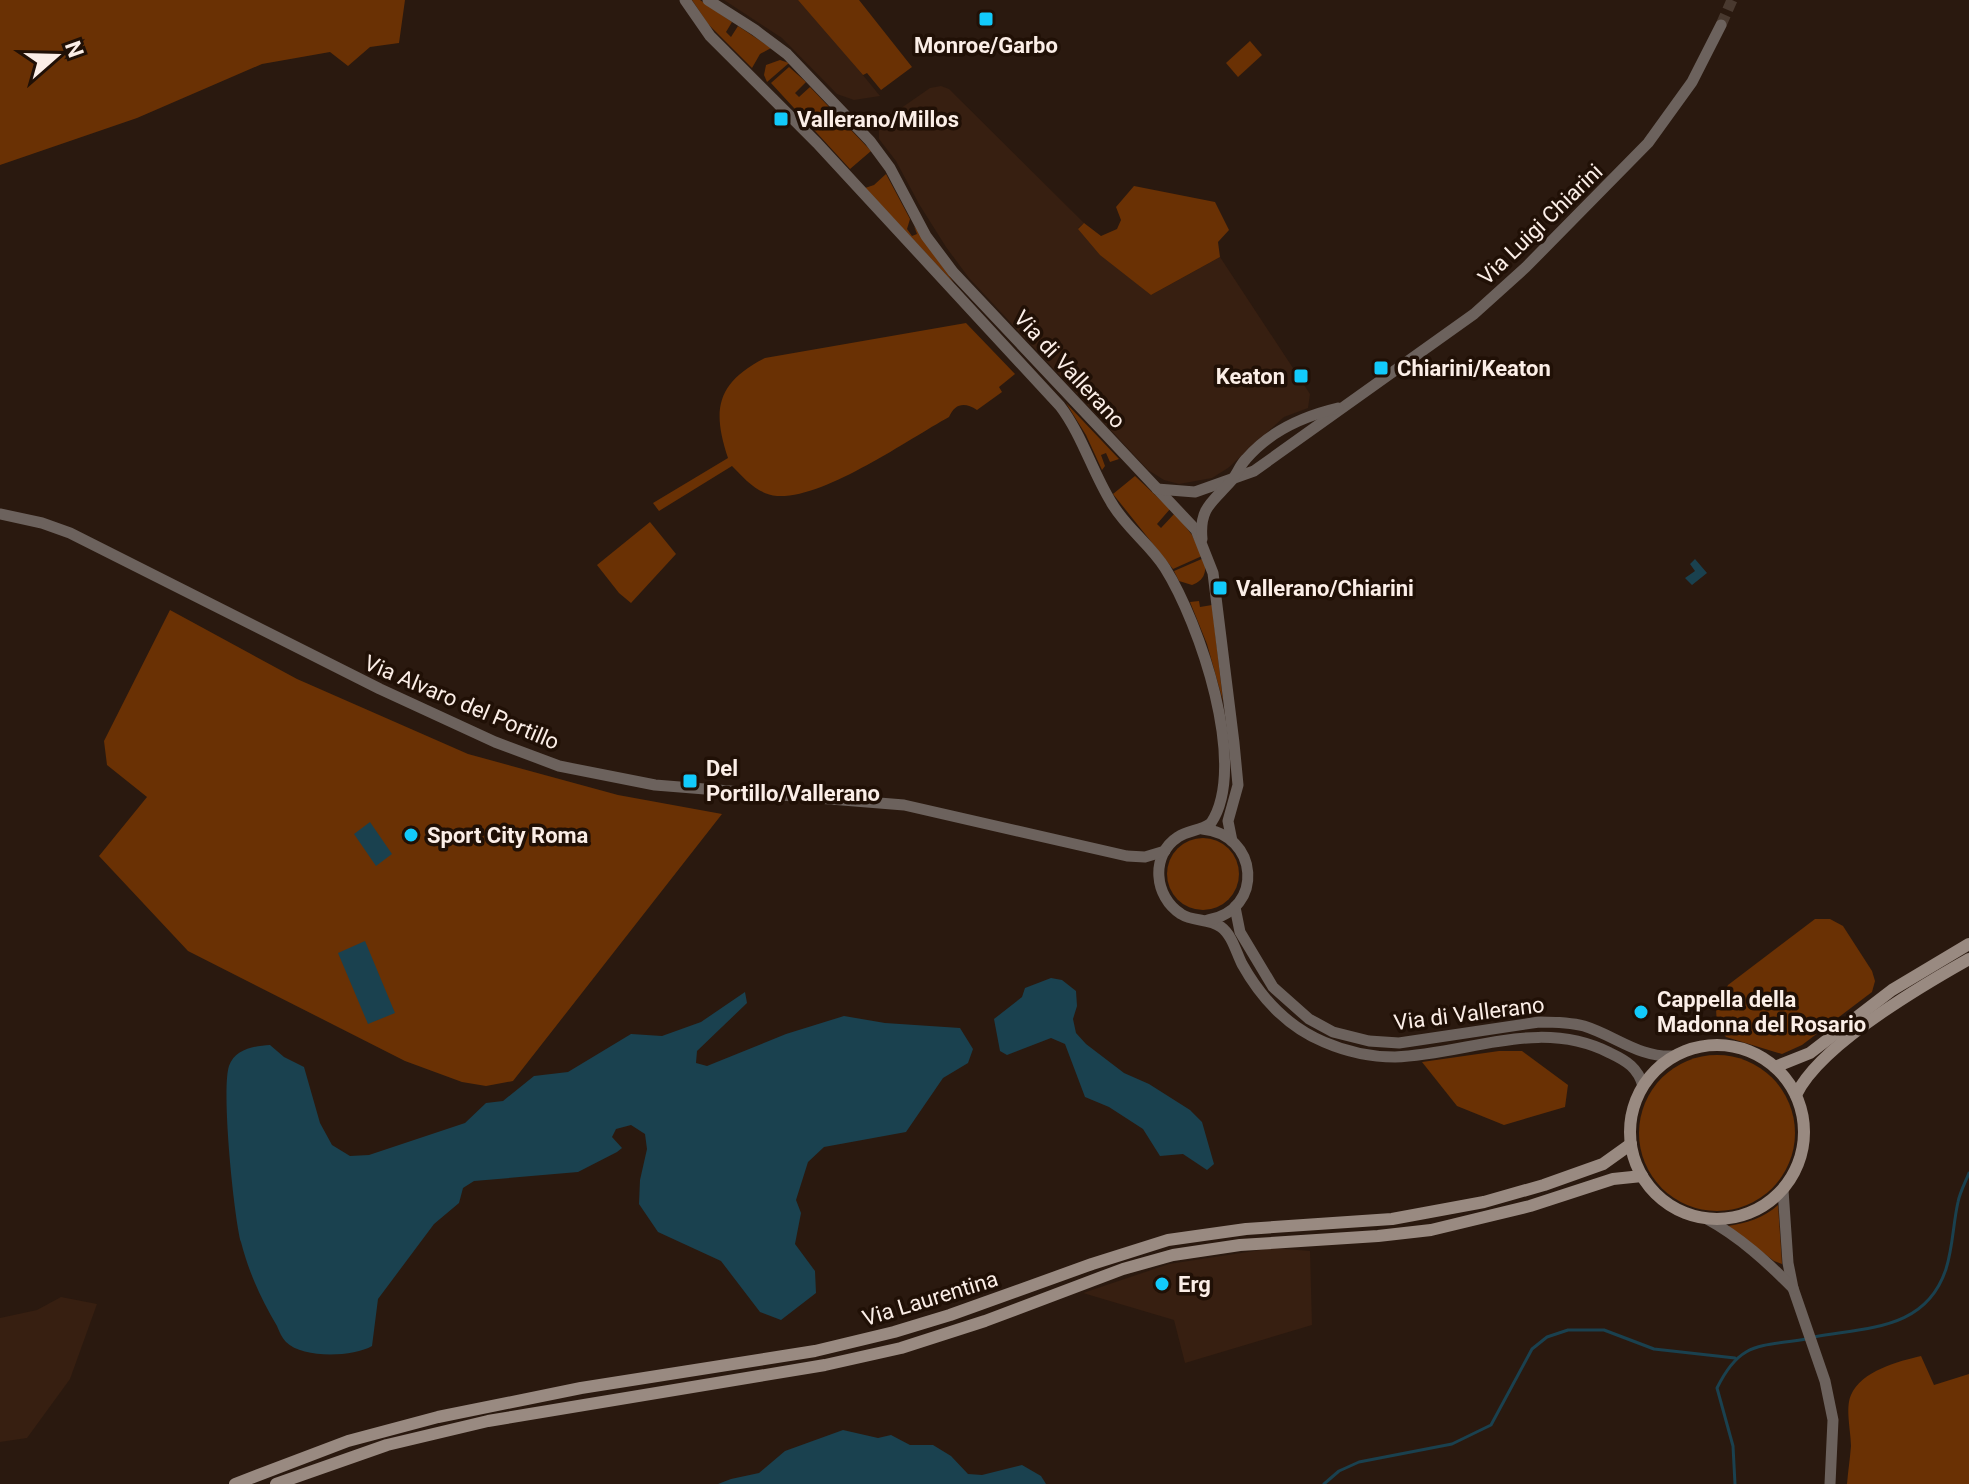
<svg xmlns="http://www.w3.org/2000/svg" width="1969" height="1484" font-family="Roboto,sans-serif">
<style>
.built{fill:#371f11}
.green{fill:#6a3104}
.water{fill:#1a414f}
.lines{fill:none;stroke-linecap:round;stroke-linejoin:round}
.stream{stroke:#1a414f;stroke-width:3}
.tertiary-tunnel{stroke:#49392f;stroke-width:11;stroke-dasharray:11 5.5;stroke-linecap:butt}
.tertiary{stroke:#6c625d;stroke-width:11}
.secondary{stroke:#998a81;stroke-width:12}
.poi-dot{fill:#12cafb;stroke:#201006;stroke-width:3}
.labels{text-anchor:middle;stroke-width:7;stroke-linejoin:round;paint-order:stroke}
.poi-label{font-size:22px;font-weight:bold;fill:#fbeee7;stroke:#201006;text-anchor:start}
.street-label{font-size:22px;fill:#fbeee7;stroke:#201006}
</style>
<rect width="100%" height="100%" fill="#2a190f"/>
<g class="built">
<path d="M724 0H798L827 31 880 96 854 100 837 94 782 38Z"/>
<path d="M941 86 949 89 1084 223 1078 228 1151 295 1220 257 1310 394 1308 408 1284 417 1228 468 1212 478 1179 484 1164 480 1148 470 969 278 946 247 919 204 896 161 879 139V131L884 120 930 88Z"/>
<path d="M1274 1248 1310 1251 1312 1325 1185 1363 1174 1320 1083 1293 1169 1264Z"/>
<path d="M61 1297 97 1304 70 1379 27 1438 0 1442V1318L37 1310Z"/>
</g>
<g class="green">
<path d="M0 0H405L399 43 370 47 348 66 330 52 262 64 137 118 0 165Z"/>
<path d="M692 0H700L732 22 726 32 731 37 738 26 771 48 760 54 752 68 708 24Z"/>
<path d="M798 0H859L912 67 881 90 867 73 863 75Z"/>
<path d="M1250 41 1262 55 1238 77 1226 63Z"/>
<path d="M780 60 789 63 767 82 764 75 766 65Z"/>
<path d="M789 67 806 82 795 93 799 97 810 87 871 151 850 169 771 83Z"/>
<path d="M886 174 910 219 907 229 912 236 917 234 914 226 954 283 865 188 874 185Z"/>
<path d="M1134 186 1215 202 1229 230 1218 242 1220 257 1151 295 1100 255 1078 229 1084 223 1101 236 1117 229 1121 220 1116 207Z"/>
<path d="M966 323 1015 374 999 387 1002 392 977 410C965 402 955 403 949 417 907 440 824 499 777 496 757 494 745 479 732 466L659 511 653 503 728 458C712 410 716 383 765 358Z"/>
<path d="M1066 403 1119 459 1110 462 1106 453 1101 455 1105 466 1102 470 1086 435Z"/>
<path d="M1135 476 1170 509 1157 524 1161 528 1175 513 1192 535 1202 556 1173 569 1113 494Z"/>
<path d="M650 522 676 554 631 603 619 593 597 565Z"/>
<path d="M1204 558C1207 571 1205 580 1192 585L1179 581 1174 571Z"/>
<path d="M1199 601 1200 607 1212 605 1223 701 1207 644 1190 602Z"/>
<path d="M170 610 297 679 468 754 618 795 722 814 513 1081 486 1086 462 1082 405 1061 188 951 99 856 147 797 107 765 104 741Z"/>
<circle cx="1203" cy="874" r="36"/>
<path d="M1815 919H1830L1843 926 1872 971 1875 981 1872 992 1802 1045 1782 1054 1726 1037 1717 1027 1716 1008 1728 985Z"/>
<path d="M1499 1051H1522L1568 1085 1565 1107 1504 1125 1457 1106 1422 1062Z"/>
<circle cx="1717" cy="1133" r="78"/>
<path d="M1778 1205 1782 1264 1774 1261 1728 1226C1747 1223 1764 1218 1778 1205Z"/>
<path d="M1921 1356 1934 1385 1969 1374V1484H1847C1848 1471 1850 1459 1851 1446 1851 1431 1845 1408 1851 1395 1861 1371 1899 1361 1921 1356Z"/>
</g>
<g class="water">
<path d="M1695 559 1707 573 1692 585 1685 578 1695 571 1690 564Z"/>
<path d="M370 822 392 854 376 866 354 834Z"/>
<path d="M365 941 395 1013 368 1024 338 953Z"/>
<path d="M1051 978 1062 980 1076 991 1077 1006 1073 1019 1076 1033 1086 1044 1124 1073 1149 1084 1190 1110 1202 1122 1214 1164 1207 1170 1183 1154 1160 1156 1143 1129 1109 1107 1085 1097 1065 1044 1051 1038 1007 1055 1000 1051 994 1019 1022 997 1025 988Z"/>
<path d="M745 992 747 1003 697 1051 696 1063 707 1066 786 1034 844 1016 885 1023 960 1028 973 1049 968 1063 943 1078 906 1132 824 1147 808 1162 796 1200 801 1213 795 1244 815 1271 816 1293 781 1320 760 1312 721 1261 658 1232 639 1204 640 1180 647 1149 645 1134 631 1125 616 1129 612 1137 622 1148 617 1152 578 1172 474 1181 463 1188 459 1203 434 1224 378 1299 372 1346C353 1357 303 1359 286 1342 282 1338 279 1331 277 1326 261 1299 249 1273 241 1242 234 1216 221 1090 229 1066 235 1049 254 1046 270 1045L284 1057 304 1067 320 1123 332 1145 350 1156 369 1155 465 1123 486 1103 503 1101 534 1076 568 1072 631 1034 662 1036 701 1022Z"/>
<path d="M843 1430 878 1438 891 1435 910 1445H933L951 1456 968 1474 982 1475 1022 1465 1041 1476 1046 1484H718L731 1479 759 1473 785 1451Z"/>
</g>
<g class="lines">
<g class="stream">
<path d="M1814 1337C1868 1327 1926 1330 1946 1269 1953 1247 1953 1224 1958 1202 1960 1192 1965 1183 1969 1173"/>
<path d="M1324 1484 1339 1471 1359 1462 1452 1444 1491 1425 1532 1349 1547 1337 1568 1330H1604L1654 1349 1735 1358"/>
<path d="M1735 1484 1733 1446 1717 1388C1740 1341 1759 1347 1806 1339"/>
</g>
<path class="tertiary-tunnel" d="M1721 25 1732 0"/>
<g class="tertiary">
<path d="M685 0 710 36 817 143 1060 406C1082 435 1092 471 1111 502 1125 527 1150 544 1165 568 1199 622 1249 766 1211 823 1201 831 1188 830 1178 837 1150 855 1154 897 1181 914 1193 922 1209 918 1221 927 1232 935 1236 952 1242 964 1261 998 1288 1027 1324 1042 1347 1052 1371 1057 1395 1057 1470 1054 1539 1017 1610 1053 1627 1061 1638 1068 1643 1086"/>
<path d="M708 0 755 30 787 54 870 141 890 168 926 236 953 272 1196 530 1213 573 1234 743 1238 785 1228 821 1232 841"/>
<path d="M1157 489 1195 492 1254 471 1474 314 1526 267 1648 143 1692 82 1721 25"/>
<path d="M0 514 42 523 70 533 380 689 495 742 559 766 655 785 904 805 1127 856 1145 857 1165 851"/>
<path d="M1202 539C1199 507 1213 502 1232 480 1237 474 1240 465 1246 459 1270 431 1304 416 1338 408"/>
<path d="M1202 829C1259 834 1265 910 1208 920"/>
<path d="M1235 907 1240 932 1273 987 1309 1019 1333 1032 1369 1041 1399 1043 1539 1022C1554 1022 1569 1022 1584 1026 1616 1036 1639 1058 1674 1056"/>
<path d="M1783 1190 1788 1263 1793 1288 1825 1381 1833 1420 1830 1484"/>
<path d="M1707 1219C1740 1237 1767 1262 1793 1288"/>
</g>
<g class="secondary">
<circle cx="1717" cy="1132" r="87"/>
<path d="M1775 1067 1810 1053 1892 990 1969 944"/>
<path d="M1796 1095C1819 1046 1921 986 1969 959"/>
<path d="M235 1484 348 1441 438 1417 581 1388 815 1351 894 1332 950 1315 1092 1264 1168 1240 1246 1229 1392 1219 1484 1202 1544 1185 1603 1164 1631 1144"/>
<path d="M276 1484 387 1445 488 1421 825 1365 901 1348 985 1321 1123 1269 1173 1255 1240 1245 1378 1236 1431 1230 1530 1206 1613 1179 1642 1176"/>
</g>
</g>
<g class="poi-dot">
<rect x="978" y="11" width="16" height="16" rx="4"/>
<rect x="773" y="111" width="16" height="16" rx="4"/>
<rect x="1373" y="360" width="16" height="16" rx="4"/>
<rect x="1293" y="368" width="16" height="16" rx="4"/>
<rect x="1212" y="580" width="16" height="16" rx="4"/>
<rect x="682" y="773" width="16" height="16" rx="4"/>
<circle cx="411" cy="835" r="8"/>
<circle cx="1641" cy="1012" r="8"/>
<circle cx="1162" cy="1284" r="8"/>
</g>
<g class="labels">
<g class="poi-label">
<text x="986" y="53" text-anchor="middle">Monroe/Garbo</text>
<text x="797" y="127">Vallerano/Millos</text>
<text x="1397" y="376">Chiarini/Keaton</text>
<text x="1285" y="384" text-anchor="end">Keaton</text>
<text x="1236" y="596">Vallerano/Chiarini</text>
<text x="706" y="776">Del<tspan x="706" dy="25">Portillo/Vallerano</tspan></text>
<text x="427" y="843">Sport City Roma</text>
<text x="1657" y="1007">Cappella della<tspan x="1657" dy="25">Madonna del Rosario</tspan></text>
<text x="1178" y="1292">Erg</text>
</g>
<g class="street-label">
<text transform="translate(1540 224) rotate(-44)" y="8">Via Luigi Chiarini</text>
<text transform="translate(1070 369) rotate(47)" y="8">Via di Vallerano</text>
<text transform="translate(462 702) rotate(23)" y="8">Via Alvaro del Portillo</text>
<text transform="translate(1469 1013) rotate(-7)" y="8">Via di Vallerano</text>
<text transform="translate(930 1298) rotate(-17)" y="8">Via Laurentina</text>
</g>
</g>
<g transform="translate(56 56) rotate(70)" stroke="#201006" stroke-width="6" paint-order="stroke">
<path d="M0-6L14 30L0 20L-14 30Z" fill="#fbeee7"/>
<text y="-12" font-size="22" font-weight="bold" text-anchor="middle" fill="#fbeee7">N</text>
</g>
</svg>
